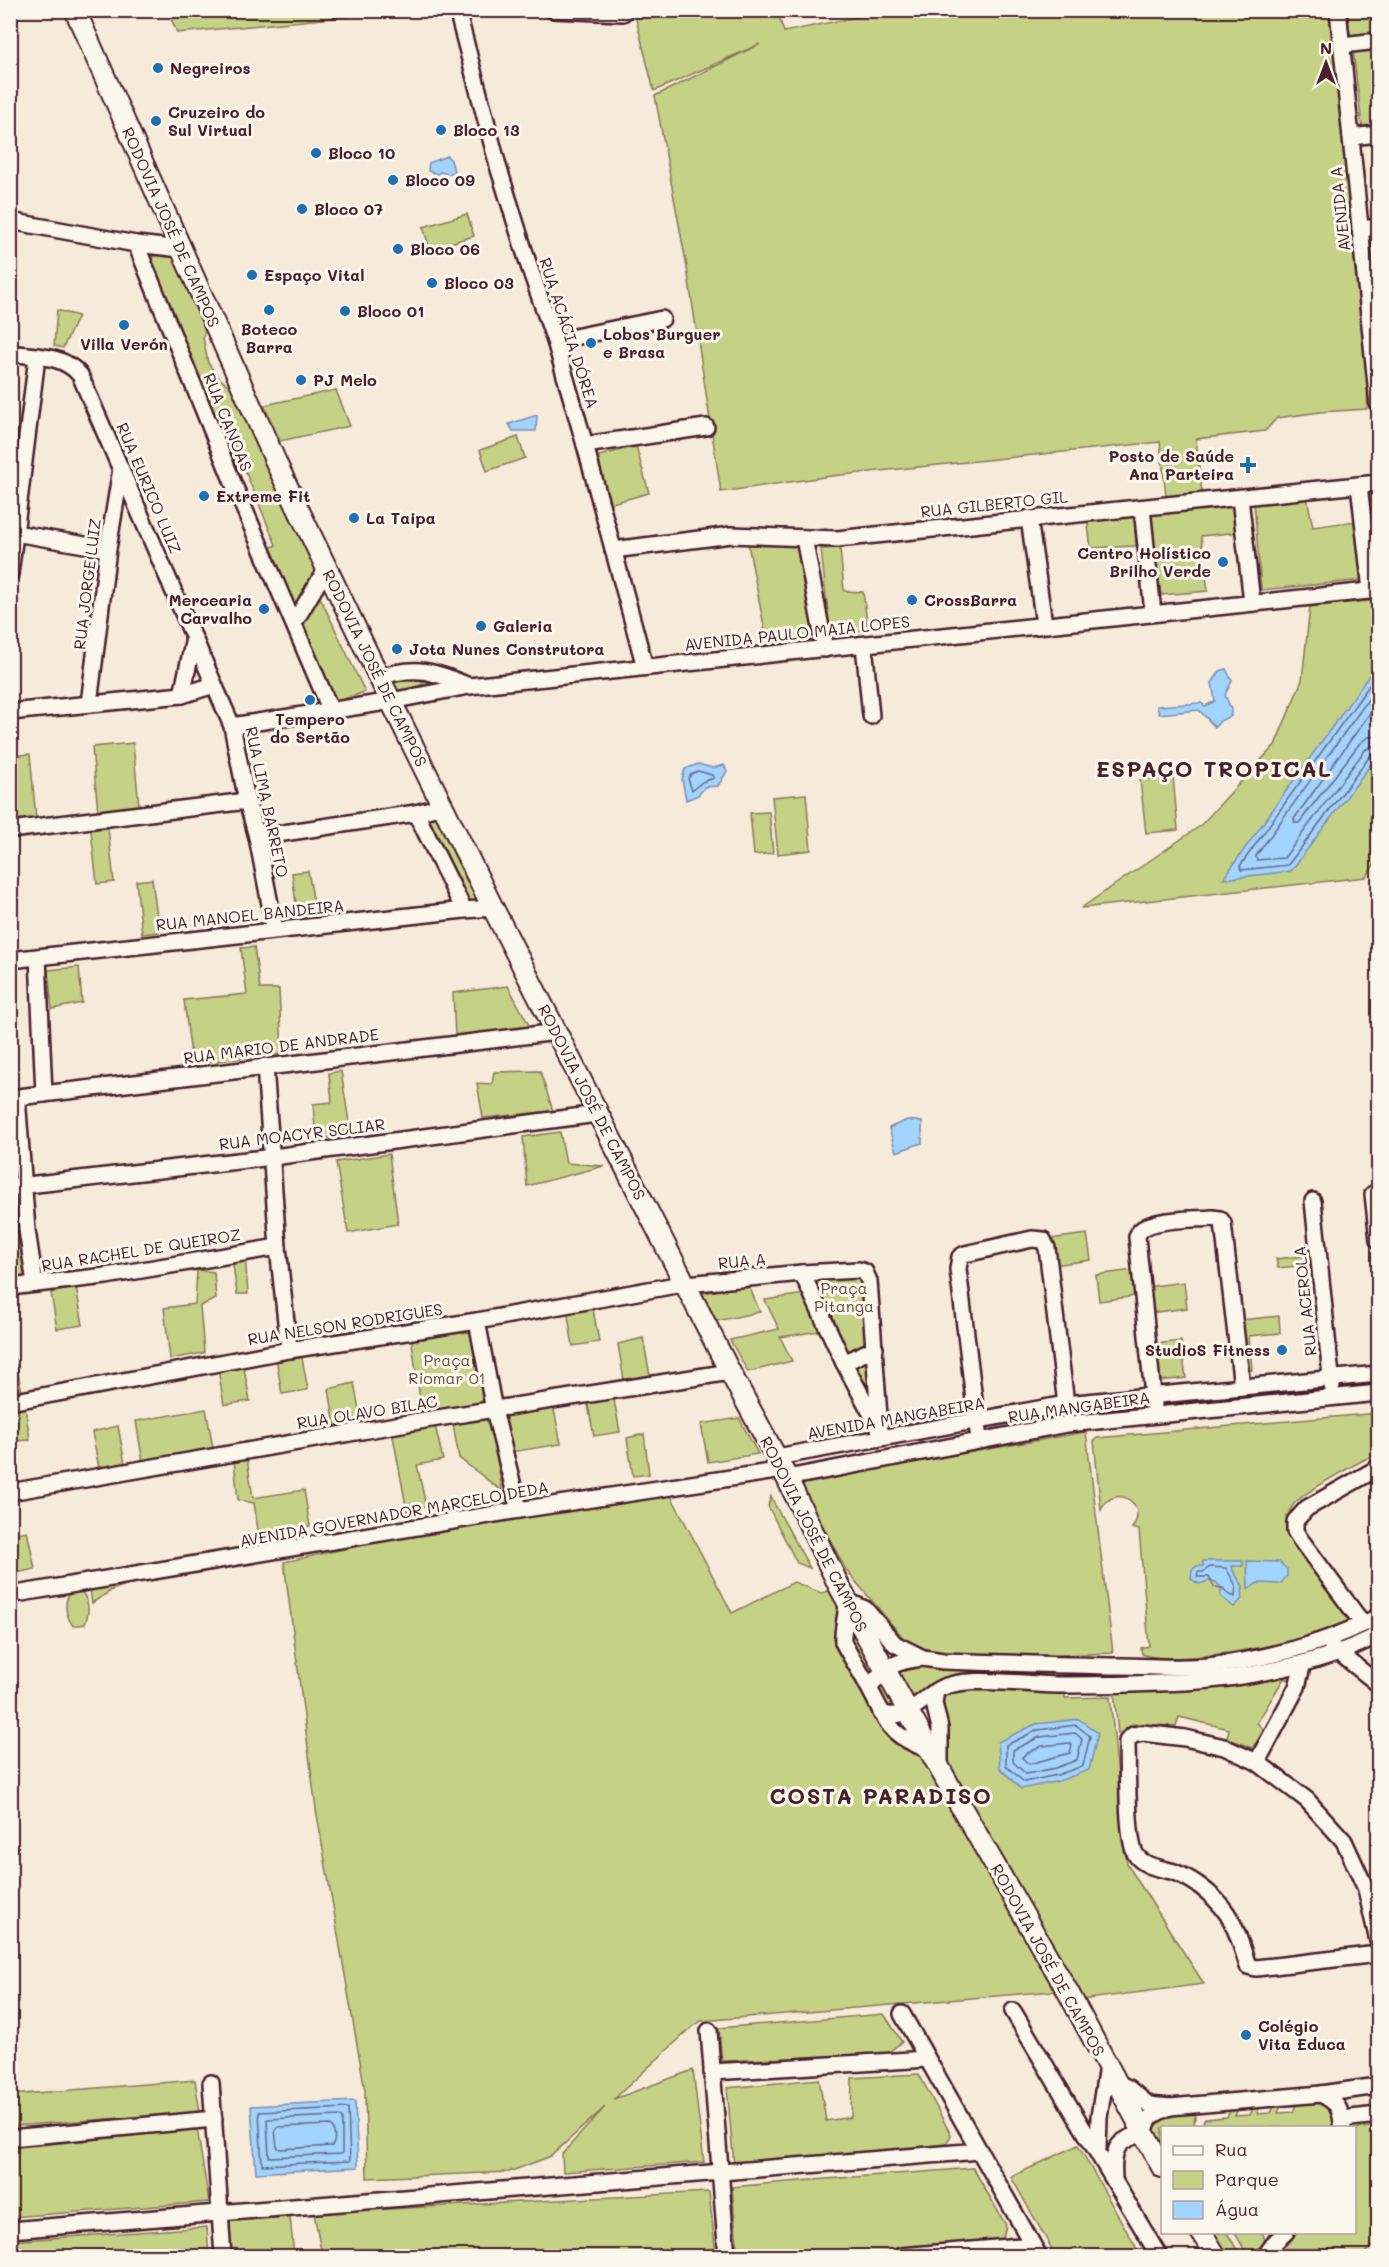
<svg xmlns="http://www.w3.org/2000/svg" width="1389" height="2267" font-family="Mali,sans-serif">
<style>
.green{fill:#c5d286;stroke:#887858;stroke-width:1.5;fill-rule:evenodd}
.water{fill:#a1d4ff;stroke:#7e8caa;stroke-width:1.5}
.lines{fill:none;stroke-linecap:round;stroke-linejoin:round}
.shore{stroke:#6d6780;stroke-width:1.5}
.minor-casing{stroke:#4a1f2b;stroke-width:20}
.major-casing{stroke:#4a1f2b;stroke-width:24}
.minor{stroke:#fbf7ec;stroke-width:15}
.major{stroke:#fbf7ec;stroke-width:20}
.poi-dot{fill:#1f6fb2;stroke:#fbf7ec;stroke-width:2}
.labels{text-anchor:middle;stroke-width:6;stroke-linejoin:round;paint-order:stroke}
.poi-label{font-size:16px;font-weight:bold;fill:#4a1f2b;stroke:#fbf7ec;text-anchor:start}
.street-label{font-size:16px;fill:#4a1f2b;stroke:#fbf7ec}
.park-label{font-size:16px;fill:#694c42;stroke:#fbf7ec}
.district-label{font-size:22px;font-weight:bold;letter-spacing:1.5px;fill:#4a1f2b;stroke:#fbf7ec}
</style>
<rect width="100%" height="100%" fill="#f6eadb"/>
<filter id="ink" filterUnits="userSpaceOnUse"><feTurbulence type="fractalNoise" baseFrequency=".0167" numOctaves="2"/><feDisplacementMap in="SourceGraphic" scale="12" xChannelSelector="R" yChannelSelector="G"/><feConvolveMatrix kernelMatrix="1 2 1 2 8 2 1 2 1" color-interpolation-filters="sRGB"/></filter>
<g filter="url(#ink)">
<g class="green">
<path d="M891 10 1337 11 1368 376 1367 409 1320 412 1277 418 1265 431 1196 439 1203 502 1167 505 1160 442 831 476 721 492 686 262 655 96 760 44 654 91 634 11H777L784 32Z"/>
<path d="M168 11V10L407 11 177 33Z"/>
<path d="M1347 11H1378V32L1350 35Z"/>
<path d="M1378 48V88L1373 89 1377 124 1362 126 1353 50Z"/>
<path d="M467 214 474 236 430 249 423 227Z"/>
<path d="M181 249 210 315 203 337 208 363 219 378 249 401 326 569 294 623 263 551 276 545 220 411 207 416 148 258Z"/>
<path d="M57 310 78 316 63 348 54 346Z"/>
<path d="M336 390 350 426 280 441 264 405Z"/>
<path d="M518 437 525 458 487 471 480 450Z"/>
<path d="M636 446 649 493 601 506 588 459Z"/>
<path d="M1307 498 1313 527 1356 521 1363 580 1261 590 1254 502Z"/>
<path d="M1236 503 1240 532 1201 536 1208 591 1161 595 1149 512Z"/>
<path d="M1134 515 1136 546 1091 548 1087 518Z"/>
<path d="M748 544H797L814 636 767 641Z"/>
<path d="M840 548 844 591 863 592 868 630 830 632 821 549Z"/>
<path d="M318 593 365 692 335 702 302 621Z"/>
<path d="M1378 600V859L1366 877 1081 908 1200 826 1275 745 1302 680 1310 607Z"/>
<path d="M391 681H433L396 693Z"/>
<path d="M133 743 139 806 98 812 92 747Z"/>
<path d="M30 754 36 819 11 823V756Z"/>
<path d="M1173 777 1178 830 1146 833 1140 780Z"/>
<path d="M806 794 811 850 778 854 772 797Z"/>
<path d="M769 812 773 853 754 855 750 813Z"/>
<path d="M434 814 478 904H467L423 815Z"/>
<path d="M108 828 114 882 97 884 91 830Z"/>
<path d="M308 871 317 919 298 921 292 873Z"/>
<path d="M152 879 159 932 142 934 136 881Z"/>
<path d="M254 947 260 989H279L282 1054 192 1064 184 1000 247 994 241 948Z"/>
<path d="M79 967 82 1003 52 1009 48 970Z"/>
<path d="M508 986 530 1027 455 1037 453 993Z"/>
<path d="M341 1071 351 1135 316 1139 313 1104 332 1102 329 1073Z"/>
<path d="M540 1071 553 1111 483 1118 477 1083 492 1084 494 1072Z"/>
<path d="M560 1132 566 1163 604 1166 527 1186 523 1137Z"/>
<path d="M389 1154 398 1224 348 1233 336 1162Z"/>
<path d="M11 1191H19L28 1278 11 1281Z"/>
<path d="M1087 1234 1091 1260 1054 1265 1050 1239Z"/>
<path d="M245 1255 248 1294H237L232 1258Z"/>
<path d="M1312 1255 1315 1264 1278 1268 1276 1259Z"/>
<path d="M197 1270 214 1272 216 1299 200 1306 204 1353 170 1359 164 1308 195 1304Z"/>
<path d="M1133 1270 1136 1296 1099 1301 1096 1275Z"/>
<path d="M865 1272 880 1430 802 1273Z"/>
<path d="M1184 1282 1187 1308 1150 1313 1146 1287Z"/>
<path d="M749 1286 760 1312 717 1321 702 1293Z"/>
<path d="M76 1287 83 1325 57 1329 51 1293Z"/>
<path d="M804 1294 820 1331 780 1337 792 1361 748 1372 730 1340 779 1329 765 1300Z"/>
<path d="M592 1304 599 1342 573 1346 567 1310Z"/>
<path d="M1279 1316 1280 1333 1249 1336 1252 1370H1246L1241 1320Z"/>
<path d="M471 1330 484 1402 422 1413 411 1336Z"/>
<path d="M643 1338 650 1376 624 1380 618 1344Z"/>
<path d="M1181 1341 1186 1378 1160 1381 1155 1344Z"/>
<path d="M11 1344 24 1400 30 1440 15 1441 11 1411Z"/>
<path d="M301 1353 308 1390 282 1394 276 1358Z"/>
<path d="M243 1363 250 1401 224 1405 218 1369Z"/>
<path d="M354 1383 361 1420 335 1425 329 1389Z"/>
<path d="M613 1394 620 1432 594 1436 587 1400Z"/>
<path d="M553 1405 561 1444 511 1452 504 1414Z"/>
<path d="M206 1409 213 1448 143 1462 136 1421Z"/>
<path d="M1378 1413V1453C1362 1460 1302 1493 1293 1505 1288 1512 1288 1520 1289 1528L1351 1616 1349 1620C1324 1640 1172 1668 1142 1654L1141 1648 1149 1646 1139 1530 1132 1528C1150 1503 1114 1482 1101 1510L1094 1441 1097 1438Z"/>
<path d="M491 1415 502 1491 459 1458 452 1419Z"/>
<path d="M739 1418 758 1454 708 1462 701 1424Z"/>
<path d="M434 1421 443 1460 417 1465 426 1506 407 1511 392 1431Z"/>
<path d="M118 1426 125 1464 99 1468 92 1432Z"/>
<path d="M1086 1432 1113 1653 1034 1656 931 1653 905 1640 846 1570 800 1482Z"/>
<path d="M644 1434 649 1474 633 1476 627 1438Z"/>
<path d="M247 1459 253 1498 304 1490 310 1526 259 1537 254 1503 238 1500 234 1461Z"/>
<path d="M667 1488 732 1613 794 1582 821 1593 840 1588 884 1669 895 1664 1051 1669V1682L1065 1685V1698L1110 1697 1127 1864 1204 1984 1073 2001 1066 1990 701 2021 690 2029 614 2099 693 2070 704 2162 563 2172 562 2154 605 2107 551 2156 509 2172 367 2178 365 2090 316 1809 284 1562 539 1507ZM934 1703 939 1767 908 1710Z"/>
<path d="M771 1496 775 1505 810 1568 797 1563 768 1506Z"/>
<path d="M27 1531 35 1569 11 1574V1534Z"/>
<path d="M137 1581 112 1590 92 1603 89 1583Z"/>
<path d="M74 1586C89 1595 91 1608 85 1624L73 1626C64 1613 63 1598 74 1586Z"/>
<path d="M1292 1673 1294 1677 1291 1682 1284 1678 1257 1723 1265 1730 1252 1748 1227 1738 1229 1729 1179 1717 1176 1726 1133 1724 1118 1734 1114 1691Z"/>
<path d="M884 2014 902 2042 886 2054 722 2061 719 2028Z"/>
<path d="M919 2074 951 2135 946 2144 734 2166 727 2088 819 2079 826 2121 851 2117 852 2078Z"/>
<path d="M195 2080 200 2112 11 2126V2095Z"/>
<path d="M1309 2099C1325 2103 1332 2111 1335 2127L1200 2128 1205 2119 1227 2117 1232 2106H1239L1235 2116 1250 2115 1255 2104 1261 2103 1257 2114 1271 2113 1276 2102 1283 2101 1278 2113 1293 2112 1298 2100Z"/>
<path d="M1196 2112 1193 2127 1162 2128V2147L1149 2125 1155 2116Z"/>
<path d="M1378 2126V2242L1361 2256H1265L1286 2233 1354 2232 1355 2129Z"/>
<path d="M197 2129 209 2202 11 2217V2148Z"/>
<path d="M1078 2145 1141 2256H1056L1011 2177Z"/>
<path d="M973 2168 1006 2225 1002 2242 838 2256H738L732 2187C812 2179 892 2175 973 2168Z"/>
<path d="M709 2192 716 2256H322L314 2213Z"/>
<path d="M290 2217 294 2256H231L226 2221Z"/>
<path d="M207 2227 209 2256H11V2241Z"/>
<path d="M1212 2233H1227L1241 2256H1226Z"/>
<path d="M1235 2233H1263L1265 2242 1258 2256H1248Z"/>
</g>
<g class="water">
<path d="M447 156 451 160 454 171 449 174 440 172 438 174 428 171 429 163Z"/>
<path d="M537 415 536 431H513L509 424Z"/>
<path d="M1378 663V755L1291 871 1223 879Z"/>
<path d="M1226 669 1232 681 1225 695 1231 709V716L1220 721 1215 727 1199 710 1159 714 1157 706 1201 703 1205 706 1215 701 1212 683 1220 671Z"/>
<path d="M698 764 713 768 724 765 727 771 718 786 705 787 698 795 686 800 682 779 685 769Z"/>
<path d="M907 1120 922 1122V1143L896 1152 889 1128Z"/>
<path d="M1203 1561H1243V1566H1232L1233 1571 1243 1586 1242 1599 1234 1607 1220 1596 1222 1589 1216 1582 1209 1581 1199 1584 1191 1579 1192 1570 1197 1566H1203Z"/>
<path d="M1247 1561 1279 1562 1287 1569V1576L1280 1584 1258 1583 1248 1589Z"/>
<path d="M1079 1719 1098 1733 1089 1770 1059 1781 1021 1789 1000 1768 998 1742 1036 1724Z"/>
<path d="M355 2101 358 2167 256 2173 251 2106Z"/>
</g>
<g class="lines">
<g class="shore">
<path d="M1378 673 1240 866 1241 870 1288 865 1371 755 1378 752"/>
<path d="M1378 686 1256 856 1257 860 1284 858 1365 750 1372 746 1378 745"/>
<path d="M1378 702 1294 819 1295 823H1299L1360 743 1368 737 1378 736"/>
<path d="M698 771 712 775 714 778 702 782 692 790 688 779 691 774Z"/>
<path d="M1210 1567 1226 1568 1236 1586 1235 1597 1228 1594 1223 1588 1214 1587 1209 1577H1197L1198 1572H1203Z"/>
<path d="M1076 1725 1090 1736 1083 1766 1057 1775 1024 1782 1006 1766V1745L1038 1730Z"/>
<path d="M1075 1733 1082 1739 1077 1760 1055 1768 1026 1774 1013 1762V1750L1040 1737Z"/>
<path d="M1069 1743 1072 1745 1070 1753 1029 1764 1022 1758 1024 1755 1042 1746Z"/>
<path d="M348 2108 350 2161 262 2165 259 2112Z"/>
<path d="M340 2116 342 2119V2154L269 2157 267 2119Z"/>
<path d="M331 2125C335 2129 336 2142 332 2146L280 2149 277 2147 275 2130 277 2127Z"/>
</g>
<g class="minor-casing">
<g id="minor">
<path d="M457 10 498 166 529 266 555 341 585 445 645 667"/>
<path d="M553 10 623 13"/>
<path d="M1338 10 1378 404"/>
<path d="M1342 45 1378 41"/>
<path d="M1351 137 1378 134"/>
<path d="M10 221 136 244 181 249"/>
<path d="M1360 229 1378 227"/>
<path d="M136 244 234 485 331 711"/>
<path d="M555 341 662 319"/>
<path d="M10 353C36 357 63 354 80 375L232 726 247 801 257 837 275 930"/>
<path d="M585 445 706 427"/>
<path d="M1359 485 1371 590"/>
<path d="M1240 498 1252 602"/>
<path d="M1142 508 1153 613"/>
<path d="M1029 518 1044 624"/>
<path d="M15 533 108 549"/>
<path d="M804 538 825 649"/>
<path d="M613 550 731 535 837 539 1378 483"/>
<path d="M10 574 37 357"/>
<path d="M294 623 326 569"/>
<path d="M864 645 871 716"/>
<path d="M379 677C418 665 432 671 469 686"/>
<path d="M182 695 194 638"/>
<path d="M89 704 108 549 121 469"/>
<path d="M10 712 182 695 214 685"/>
<path d="M232 726 380 703 469 686 1378 590"/>
<path d="M416 813 464 910"/>
<path d="M10 830 247 801"/>
<path d="M257 837 416 813 442 806"/>
<path d="M38 957 44 1094"/>
<path d="M10 960 464 910 493 908"/>
<path d="M265 1066 278 1247 289 1350"/>
<path d="M17 1097 27 1230 35 1284"/>
<path d="M10 1098 557 1032"/>
<path d="M10 1187 273 1157 597 1114"/>
<path d="M1373 1194 1378 1240"/>
<path d="M1313 1201 1332 1386"/>
<path d="M859 1270 865 1272 869 1281 880 1430 844 1363 802 1273Z"/>
<path d="M10 1287 106 1276 278 1247"/>
<path d="M477 1321 494 1410 519 1510"/>
<path d="M844 1363 875 1348"/>
<path d="M10 1402 289 1350 477 1321 676 1285 802 1273"/>
<path d="M1154 1405 1137 1237C1141 1217 1194 1220 1212 1218L1220 1219 1223 1223 1242 1387"/>
<path d="M978 1432 958 1269 960 1257 965 1254 1032 1239 1043 1240 1047 1248 1066 1404"/>
<path d="M777 1457 1066 1404 1378 1374"/>
<path d="M787 1478 1067 1424 1378 1393"/>
<path d="M10 1492 425 1420 730 1372"/>
<path d="M10 1595 519 1510 783 1470"/>
<path d="M1363 1624 1300 1539 1295 1531V1521L1307 1508 1378 1468"/>
<path d="M1332 1647 1378 1684"/>
<path d="M870 1688C884 1665 897 1661 923 1658"/>
<path d="M881 1713C902 1722 920 1702 936 1691"/>
<path d="M929 1750C887 1734 889 1725 869 1688 861 1672 851 1658 843 1642 842 1628 847 1615 847 1601L865 1609 895 1644 923 1658 943 1661C1002 1663 1062 1665 1121 1666 1150 1666 1179 1669 1208 1666 1266 1659 1326 1643 1378 1617"/>
<path d="M1257 1762 1297 1687 1303 1663"/>
<path d="M940 1769V1728L934 1703 936 1691C961 1673 1034 1686 1066 1685 1106 1685 1145 1684 1185 1682 1245 1679 1325 1663 1378 1635"/>
<path d="M1378 1941 1366 1889 1344 1841 1307 1800 1257 1762 1224 1747 1185 1738 1143 1733 1133 1735 1127 1741V1745C1128 1767 1126 1840 1136 1855 1144 1867 1161 1868 1174 1872 1196 1880 1221 1900 1232 1922 1239 1936 1243 1951 1248 1966L1256 1968 1378 1954"/>
<path d="M1013 2011 1159 2256"/>
<path d="M902 2014 1039 2256"/>
<path d="M709 2031 727 2256"/>
<path d="M712 2072 927 2059"/>
<path d="M211 2083 223 2256"/>
<path d="M1118 2083 1128 2088 1149 2105 1170 2107 1321 2094C1339 2104 1340 2107 1343 2128"/>
<path d="M1321 2094 1378 2086"/>
<path d="M1342 2119 1378 2115"/>
<path d="M10 2138 214 2119"/>
<path d="M1098 2149 1099 2117 1107 2066"/>
<path d="M1114 2177C1112 2150 1116 2139 1144 2134 1149 2115 1152 2115 1170 2107"/>
<path d="M10 2230 979 2151"/>
<path d="M901 2256 1032 2245"/>
<path d="M1265 2256 1276 2241 1286 2232"/>
</g>
</g>
<g class="major-casing">
<g id="major">
<path d="M75 10 279 469 379 677 493 908 730 1372 783 1470 840 1588 960 1805 1067 1990 1162 2167"/>
<path d="M1201 2232 1216 2256"/>
</g>
</g>
<use href="#minor" class="minor"/>
<use href="#major" class="major"/>
</g>
</g>
<g class="poi-dot">
<circle cx="158" cy="68" r="6"/>
<circle cx="156" cy="121" r="6"/>
<circle cx="441" cy="130" r="6"/>
<circle cx="316" cy="153" r="6"/>
<circle cx="393" cy="180" r="6"/>
<circle cx="302" cy="209" r="6"/>
<circle cx="398" cy="249" r="6"/>
<circle cx="252" cy="275" r="6"/>
<circle cx="432" cy="283" r="6"/>
<circle cx="269" cy="310" r="6"/>
<circle cx="345" cy="311" r="6"/>
<circle cx="124" cy="325" r="6"/>
<circle cx="591" cy="343" r="6"/>
<circle cx="301" cy="380" r="6"/>
<path d="M1245 456h6v6h6v6h-6v6h-6v-6h-6v-6h6z"/>
<circle cx="204" cy="496" r="6"/>
<circle cx="354" cy="518" r="6"/>
<circle cx="1223" cy="562" r="6"/>
<circle cx="912" cy="600" r="6"/>
<circle cx="264" cy="609" r="6"/>
<circle cx="481" cy="626" r="6"/>
<circle cx="397" cy="649" r="6"/>
<circle cx="310" cy="700" r="6"/>
<circle cx="1282" cy="1350" r="6"/>
<circle cx="1246" cy="2035" r="6"/>
</g>
<g class="labels">
<g class="poi-label">
<text x="170" y="74">Negreiros</text>
<text x="168" y="118">Cruzeiro do<tspan x="168" dy="18">Sul Virtual</tspan></text>
<text x="453" y="136">Bloco 13</text>
<text x="328" y="159">Bloco 10</text>
<text x="405" y="186">Bloco 09</text>
<text x="314" y="215">Bloco 07</text>
<text x="410" y="255">Bloco 06</text>
<text x="264" y="281">Espaço Vital</text>
<text x="444" y="289">Bloco 03</text>
<text x="357" y="317">Bloco 01</text>
<text x="269" y="335" text-anchor="middle">Boteco<tspan x="269" dy="18">Barra</tspan></text>
<text x="603" y="340">Lobos Burguer<tspan x="603" dy="18">e Brasa</tspan></text>
<text x="124" y="350" text-anchor="middle">Villa Verón</text>
<text x="313" y="386">PJ Melo</text>
<text x="1234" y="462" text-anchor="end">Posto de Saúde<tspan x="1234" dy="18">Ana Parteira</tspan></text>
<text x="216" y="502">Extreme Fit</text>
<text x="366" y="524">La Taipa</text>
<text x="1211" y="559" text-anchor="end">Centro Holístico<tspan x="1211" dy="18">Brilho Verde</tspan></text>
<text x="252" y="606" text-anchor="end">Mercearia<tspan x="252" dy="18">Carvalho</tspan></text>
<text x="924" y="606">CrossBarra</text>
<text x="493" y="632">Galeria</text>
<text x="409" y="655">Jota Nunes Construtora</text>
<text x="310" y="725" text-anchor="middle">Tempero<tspan x="310" dy="18">do Sertão</tspan></text>
<text x="1270" y="1356" text-anchor="end">StudioS Fitness</text>
<text x="1258" y="2032">Colégio<tspan x="1258" dy="18">Vita Educa</tspan></text>
</g>
<g class="street-label">
<text transform="translate(1340 209) rotate(-96)" y="6">AVENIDA A</text>
<text transform="translate(171 227) rotate(66)" y="6">RODOVIA JOSÉ DE CAMPOS</text>
<text transform="translate(569 333) rotate(72)" y="6">RUA ACÁCIA DÓREA</text>
<text transform="translate(228 422) rotate(68)" y="6">RUA CANOAS</text>
<text transform="translate(149 488) rotate(67)" y="6">RUA EURICO LUIZ</text>
<text transform="translate(994 504) rotate(-6)" y="6">RUA GILBERTO GIL</text>
<text transform="translate(87 584) rotate(-83)" y="6">RUA JORGE LUIZ</text>
<text transform="translate(797 633) rotate(-6)" y="6">AVENIDA PAULO MAIA LOPES</text>
<text transform="translate(375 668) rotate(64)" y="6">RODOVIA JOSÉ DE CAMPOS</text>
<text transform="translate(267 802) rotate(78)" y="6">RUA LIMA BARRETO</text>
<text transform="translate(250 915) rotate(-6)" y="6">RUA MANOEL BANDEIRA</text>
<text transform="translate(281 1046) rotate(-7)" y="6">RUA MARIO DE ANDRADE</text>
<text transform="translate(592 1102) rotate(63)" y="6">RODOVIA JOSÉ DE CAMPOS</text>
<text transform="translate(302 1134) rotate(-7)" y="6">RUA MOACYR SCLIAR</text>
<text transform="translate(141 1250) rotate(-9)" y="6">RUA RACHEL DE QUEIROZ</text>
<text transform="translate(742 1261) rotate(-5)" y="6">RUA A</text>
<text transform="translate(1305 1301) rotate(-96)" y="6">RUA ACEROLA</text>
<text transform="translate(345 1324) rotate(-9)" y="6">RUA NELSON RODRIGUES</text>
<text transform="translate(1079 1407) rotate(-8)" y="6">RUA MANGABEIRA</text>
<text transform="translate(367 1412) rotate(-9)" y="6">RUA OLAVO BILAC</text>
<text transform="translate(896 1418) rotate(-10)" y="6">AVENIDA MANGABEIRA</text>
<text transform="translate(394 1514) rotate(-10)" y="6">AVENIDA GOVERNADOR MARCELO DEDA</text>
<text transform="translate(814 1534) rotate(63)" y="6">RODOVIA JOSÉ DE CAMPOS</text>
<text transform="translate(1048 1960) rotate(61)" y="6">RODOVIA JOSÉ DE CAMPOS</text>
</g>
<g class="park-label">
<text x="844" y="1294">Praça<tspan x="844" dy="18">Pitanga</tspan></text>
<text x="447" y="1366">Praça<tspan x="447" dy="18">Riomar 01</tspan></text>
</g>
<g class="district-label">
<text x="1214" y="777">ESPAÇO TROPICAL</text>
<text x="881" y="1804">COSTA PARADISO</text>
</g>
</g>
<rect width="1389" height="2267" fill="none" stroke="#fbf7ec" stroke-width="36"/>
<rect x="18" y="18" width="1353" height="2231" fill="none" stroke="#4a1f2b" stroke-width="2" filter="url(#ink)"/>
<rect x="1161" y="2126" width="195" height="108" fill="#fbf7ec" stroke="#b4a19f" stroke-width="1.5"/>
<rect x="1173" y="2146" width="30" height="9" fill="#fbf7ec" stroke="#b4a19f" stroke-width="1.5"/>
<text x="1215" y="2156" font-size="18" fill="#4a1f2b">Rua</text>
<rect x="1173" y="2171" width="30" height="18" fill="#c5d286" stroke="#b4a19f" stroke-width="1.5"/>
<text x="1215" y="2186" font-size="18" fill="#4a1f2b">Parque</text>
<rect x="1173" y="2201" width="30" height="18" fill="#a1d4ff" stroke="#b4a19f" stroke-width="1.5"/>
<text x="1215" y="2216" font-size="18" fill="#4a1f2b">Água</text>
<g transform="translate(1326 63)" stroke="#fbf7ec" stroke-width="4.5" paint-order="stroke">
<path d="M0-4.5L10 22L0 15L-10 22Z" fill="#4a1f2b"/>
<text y="-9" font-size="16" font-weight="bold" text-anchor="middle" fill="#4a1f2b">N</text>
</g>
</svg>
